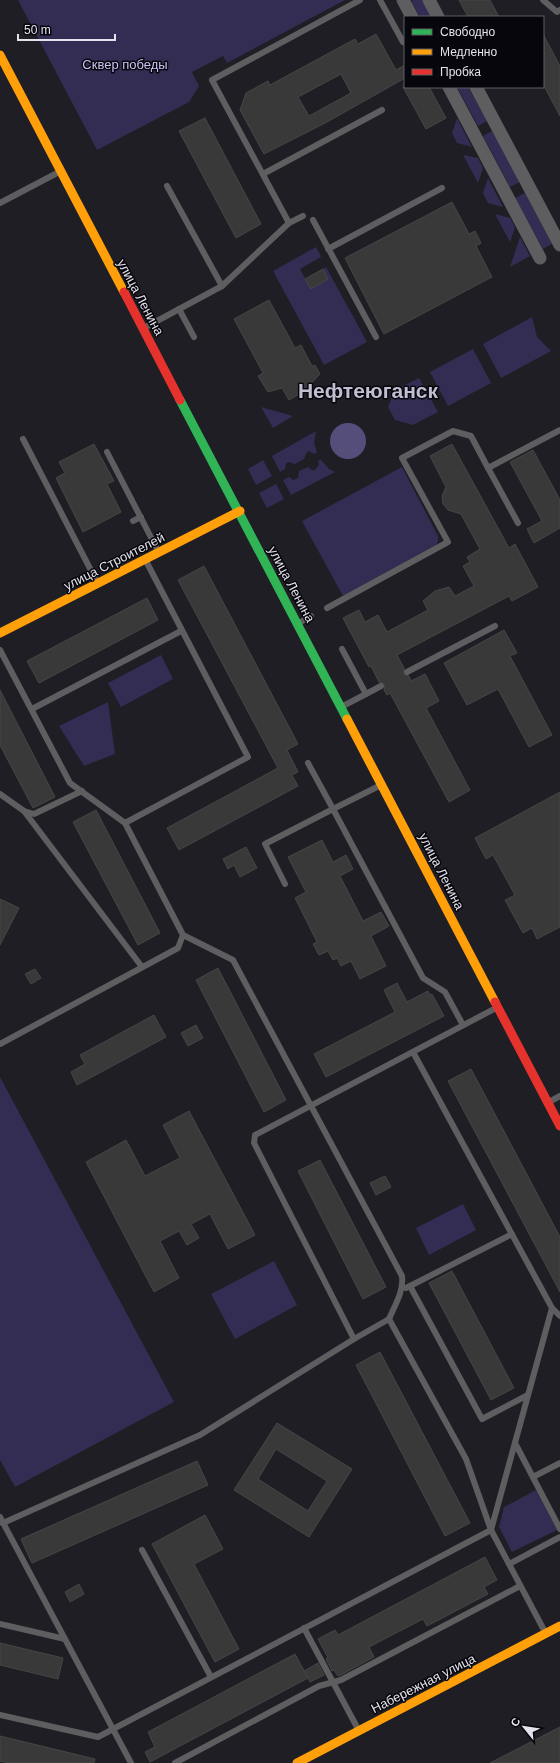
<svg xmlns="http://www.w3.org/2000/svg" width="560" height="1763" font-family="Helvetica,sans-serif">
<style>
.green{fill:#332c53}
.water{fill:#554e7a}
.building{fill:#3a393a;stroke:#474645;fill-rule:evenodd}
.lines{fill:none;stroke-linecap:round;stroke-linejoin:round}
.lane{stroke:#5e5e60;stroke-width:6}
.street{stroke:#5e5e60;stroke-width:13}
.fast{stroke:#30b455;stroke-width:9}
.slow{stroke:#ff9f0a;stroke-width:9}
.jam{stroke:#e5322d;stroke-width:9}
.labels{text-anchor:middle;stroke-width:3;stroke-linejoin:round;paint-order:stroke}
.park-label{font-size:13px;fill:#c9c4f3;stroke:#07060c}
.street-label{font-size:13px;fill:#e4e3ed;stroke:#07060c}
.town-label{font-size:21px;font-weight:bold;fill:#c0bed1;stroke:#07060c}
</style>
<rect width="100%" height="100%" fill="#1e1e24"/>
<g class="green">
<path d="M18 0H345L227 63 223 56 192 72 199 86 189 102 97 150Z"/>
<path d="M414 0H422L431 17H420L411 1Z"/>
<path d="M457 87H468L487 121 478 126Z"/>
<path d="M457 118 472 147 457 143 452 133Z"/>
<path d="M492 131 520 182 510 187 483 136Z"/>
<path d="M463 155 478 158 483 168 478 183Z"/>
<path d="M488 178 503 207 488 203 483 193Z"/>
<path d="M525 193 552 244 543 249 515 198Z"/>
<path d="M495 214 510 218 515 227 510 242Z"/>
<path d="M520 237 530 256 510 267Z"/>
<path d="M316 247 321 257 300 269 311 289 328 279 323 269 326 267 367 342 324 365 273 271Z"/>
<path d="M532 317 537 337 551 351 501 378 483 344Z"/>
<path d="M473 349 491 383 448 406 430 372Z"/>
<path d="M419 378 438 412 413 425 395 420 388 407 395 390Z"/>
<path d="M261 407 293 416 273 428Z"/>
<path d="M316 431 314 443 317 452 314 454 309 451 307 452 304 459 295 464 288 462 286 464 285 469 280 472 272 456Z"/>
<path d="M263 460 272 476 256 485 248 469Z"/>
<path d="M321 460 329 469 335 472 291 495 283 480 289 477 293 480 298 478 299 471 308 467 312 470H315L319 465 318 461Z"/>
<path d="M402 467 438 536V541L436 545 343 596 302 521Z"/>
<path d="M276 484 284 499 267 508 259 493Z"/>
<path d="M161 655 173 679 121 707 108 683Z"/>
<path d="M108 702 115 754 84 766 59 726Z"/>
<path d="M0 1077 174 1402 15 1487 0 1460Z"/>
<path d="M463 1204 476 1230 429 1255 416 1228Z"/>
<path d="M274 1261 297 1305 235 1339 211 1294Z"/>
<path d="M536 1490 557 1530 512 1552 499 1527 504 1507Z"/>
</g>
<circle class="water" cx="348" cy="441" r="18"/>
<g class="building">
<path d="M459 0H490L499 17H468Z"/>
<path d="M376 34 396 70 405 65V78L327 122 264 154 240 110 246 93 268 81 270 85 355 39 358 44ZM341 74 351 93 309 116 298 97Z"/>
<path d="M543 34 560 66V116L543 84Z"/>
<path d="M403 87H429L446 118 426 129Z"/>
<path d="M205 118 261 224 236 238 179 131Z"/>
<path d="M452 202 469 234 475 231 481 243 476 246 492 277 384 334 345 258Z"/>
<path d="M323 269 328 279 311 289 305 279Z"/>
<path d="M269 300 295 348 301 345 312 366 315 365 320 374 303 392 289 400 282 388 268 392 258 376 263 373 234 319Z"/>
<path d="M94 444 114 481 107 484 121 512 83 532 56 478 65 473 59 462Z"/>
<path d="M452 444 509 548 515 544 538 587 512 601 509 596 397 655 404 668 403 674 409 676 411 681 425 674 439 701 426 708 470 790 449 802 390 693 387 695 384 690 385 684 379 682 371 666 369 667 343 618 359 610 365 622 378 615 387 632 428 610 423 601 435 591 449 587 455 596 474 586 463 566 470 562 467 557 480 549 461 514 448 510 443 504 442 496 446 487 430 456Z"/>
<path d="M533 450 560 500V528L534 543 527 529 542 521 510 462Z"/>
<path d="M204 566 298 744 287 750 298 772 292 775 298 786 179 850 167 828 278 768 178 580Z"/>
<path d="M147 598 158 620 39 683 27 661Z"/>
<path d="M504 630 517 653 510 656 552 735 529 747 498 689 467 705 444 663Z"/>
<path d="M0 690 55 797 33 808 0 745Z"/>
<path d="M560 792V927L537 939 532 928 523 933 505 900 515 895 493 855 486 859 475 838Z"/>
<path d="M96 810 160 933 138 945 73 822Z"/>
<path d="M322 840 333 862 346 855 353 869 340 876 363 921 381 912 389 926 371 936 386 966 360 979 351 961 341 966 337 958 333 960 328 951 319 955 313 944 317 942 295 898 306 892 288 857Z"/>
<path d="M246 847 257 868 240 877 234 865 228 869 223 859Z"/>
<path d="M0 899 19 908 0 945Z"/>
<path d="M218 968 286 1100 264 1112 196 980Z"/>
<path d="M35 969 41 978 31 984 25 974Z"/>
<path d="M397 983 407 1002 428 991 430 995 432 994 444 1016 326 1077 314 1054 395 1012 384 990Z"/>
<path d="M154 1015 166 1037 77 1085 71 1072 85 1064 80 1055Z"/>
<path d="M196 1025 203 1038 188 1046 181 1033Z"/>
<path d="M471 1069 560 1237V1292L448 1081Z"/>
<path d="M189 1111 255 1235 228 1249 210 1214 191 1224 199 1238 187 1245 179 1231 160 1241 179 1278 154 1292 86 1162 126 1140 145 1176 180 1158 163 1125Z"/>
<path d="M320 1160 386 1287 363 1299 298 1171Z"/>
<path d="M385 1176 391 1187 376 1195 370 1183Z"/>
<path d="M452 1271 514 1388 491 1400 429 1283Z"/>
<path d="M380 1352 470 1523 445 1536 356 1365Z"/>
<path d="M277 1423 352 1469 309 1537 234 1490ZM276 1449 327 1481 308 1511 258 1479Z"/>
<path d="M197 1461 208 1485 32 1563 21 1539Z"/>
<path d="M205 1515 223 1549 194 1564 239 1649 215 1662 152 1544Z"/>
<path d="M485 1557 497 1580 484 1587 488 1594 427 1626 423 1619 369 1647 374 1657 339 1676H338L334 1670 332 1671 326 1659 328 1658 318 1639 335 1630 338 1635Z"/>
<path d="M79 1584 84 1594 70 1602 65 1592Z"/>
<path d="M0 1643 63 1658 58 1679 0 1665Z"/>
<path d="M295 1654 308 1678 150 1762 145 1752 155 1747 148 1732Z"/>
<path d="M318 1663 324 1675 310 1682 304 1671Z"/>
<path d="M560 1727V1763H490Z"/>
<path d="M0 1736 95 1759 94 1763H8L0 1761Z"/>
</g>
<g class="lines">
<g class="lane">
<path d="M380 0 403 42"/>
<path d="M543 0 557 12 560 10"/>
<path d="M263 174 382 110"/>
<path d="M167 186 222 286 289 223 303 216"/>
<path d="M0 203 59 172"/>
<path d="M313 220 376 337"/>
<path d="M289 223 212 80 360 0"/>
<path d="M328 249 442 188"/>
<path d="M179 309 194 337"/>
<path d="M144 328 222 286"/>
<path d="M23 439 97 582"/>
<path d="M107 452 158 551"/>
<path d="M133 521 141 517"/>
<path d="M518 523 488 468 560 430"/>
<path d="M327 608 448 542 402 458 453 431 471 436 488 468"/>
<path d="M299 623 311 616"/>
<path d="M342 649 366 694 343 706"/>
<path d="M0 650 70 783 125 823 248 757 146 561"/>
<path d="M407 672 495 626"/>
<path d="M366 694 381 686"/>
<path d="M32 709 181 631"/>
<path d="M308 763 333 809 381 785"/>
<path d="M0 794 24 811 34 814 82 791"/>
<path d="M24 811 142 967"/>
<path d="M125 823 183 935 233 960 402 1276C404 1291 395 1305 389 1319"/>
<path d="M285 884 265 844 333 809 423 978 445 992 463 1025"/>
<path d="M496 1008 255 1135 254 1143 354 1339 389 1319 466 1459 491 1530 545 1632"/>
<path d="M0 1044 178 948 183 935"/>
<path d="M413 1052 552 1308 560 1316"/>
<path d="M549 1102 560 1096"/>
<path d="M410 1286 482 1419 528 1395"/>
<path d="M406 1288 512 1234"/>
<path d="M515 1443 560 1529"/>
<path d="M533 1477 560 1463"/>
<path d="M0 1517 131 1763"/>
<path d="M0 1522 3 1523 200 1435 354 1339"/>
<path d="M142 1550 211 1677"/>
<path d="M509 1564 560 1537"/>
<path d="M0 1624 65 1639"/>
<path d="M304 1628 358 1729"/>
<path d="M0 1715 98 1737 491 1530 552 1308"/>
<path d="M175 1763 319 1686 341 1680 520 1586"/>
</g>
<g class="street">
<path d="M403 0 412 17"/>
<path d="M429 0 438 17"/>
<path d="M449 87 540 258"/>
<path d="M476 87 560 245"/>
</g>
<path class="fast" d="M180 400 347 719"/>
<g class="slow">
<path d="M0 55 124 292"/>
<path d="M0 633 240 511"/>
<path d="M347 719 495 1002"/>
<path d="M297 1763 560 1626"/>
</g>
<g class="jam">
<path d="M124 292 180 400"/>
<path d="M495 1002 560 1126"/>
</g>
</g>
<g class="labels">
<g class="park-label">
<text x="125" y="69">Сквер победы</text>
</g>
<g class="street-label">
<text transform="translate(141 297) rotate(62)" y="5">улица Ленина</text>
<text transform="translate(114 561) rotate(-27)" y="5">улица Строителей</text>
<text transform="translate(292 584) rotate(62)" y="5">улица Ленина</text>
<text transform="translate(442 871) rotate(63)" y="5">улица Ленина</text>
<text transform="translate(423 1683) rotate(-27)" y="5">Набережная улица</text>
</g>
<g class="town-label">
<text x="368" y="398">Нефтеюганск</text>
</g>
</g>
<rect x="404" y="16" width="140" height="72" fill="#07060c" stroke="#5f5e66"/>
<rect x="412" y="29" width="20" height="6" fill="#30b455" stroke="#5f5e66"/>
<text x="440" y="36" font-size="12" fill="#e4e3ed">Свободно</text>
<rect x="412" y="49" width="20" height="6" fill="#ff9f0a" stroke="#5f5e66"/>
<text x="440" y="56" font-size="12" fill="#e4e3ed">Медленно</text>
<rect x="412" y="69" width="20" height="6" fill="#e5322d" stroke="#5f5e66"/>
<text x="440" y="76" font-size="12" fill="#e4e3ed">Пробка</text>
<g transform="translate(524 1727) rotate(300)" stroke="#07060c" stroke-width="3" paint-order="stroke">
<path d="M0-3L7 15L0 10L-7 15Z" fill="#e4e3ed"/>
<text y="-6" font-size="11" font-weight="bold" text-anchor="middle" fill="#e4e3ed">С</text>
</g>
<path d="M18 34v6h97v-6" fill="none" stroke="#e4e3ed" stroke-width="2"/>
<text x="24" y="34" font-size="12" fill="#e4e3ed" stroke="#07060c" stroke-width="3" paint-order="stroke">50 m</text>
</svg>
